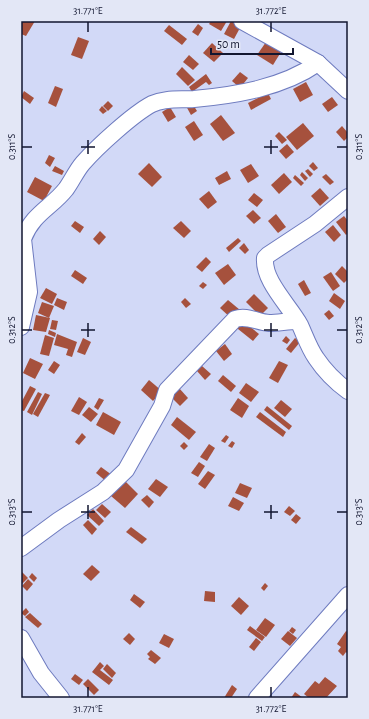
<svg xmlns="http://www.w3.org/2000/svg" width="369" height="719" font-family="'Alegreya Sans',sans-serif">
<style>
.building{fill:#a6513d}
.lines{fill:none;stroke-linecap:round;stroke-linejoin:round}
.minor-casing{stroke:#6e7bbf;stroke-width:18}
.minor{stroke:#fff;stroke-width:16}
.ticks{fill:none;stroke:#121630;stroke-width:1.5}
.neatline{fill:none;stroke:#121630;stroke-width:1.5}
.ticks-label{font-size:10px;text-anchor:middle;fill:#121630}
</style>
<rect width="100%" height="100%" fill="#d2d9f7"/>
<g class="building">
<path d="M21 21H35L26 36 21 34Z"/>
<path d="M211 21H227L221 31 209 24Z"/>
<path d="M231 21 241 26 234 39 224 34Z"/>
<path d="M198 24 203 28 198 36 192 32Z"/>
<path d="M169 25 187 39 182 45 164 31Z"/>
<path d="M78 37 89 41 82 59 71 55Z"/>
<path d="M266 42 281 52 273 65 257 55Z"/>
<path d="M212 43 223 53 214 62 203 53Z"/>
<path d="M189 55 199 64 193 70 183 62Z"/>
<path d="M182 67 195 80 188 86 176 74Z"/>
<path d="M240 72 248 78 240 88 232 81Z"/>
<path d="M206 74 212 83 209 85 206 82 192 92 189 87Z"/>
<path d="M306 82 313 95 300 102 293 89Z"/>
<path d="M55 86 63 89 56 107 48 103Z"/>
<path d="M24 91 34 98 30 104 21 97Z"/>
<path d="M268 93 271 99 251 110 248 103Z"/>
<path d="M332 97 338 105 328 112 322 104Z"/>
<path d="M108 101 113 106 108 111 103 106Z"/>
<path d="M192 103 197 111 191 115 186 106Z"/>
<path d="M102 106 107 111 103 114 99 110Z"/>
<path d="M170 107 176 117 168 122 162 112Z"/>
<path d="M221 115 235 133 223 141 210 124Z"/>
<path d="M194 121 203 135 194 141 185 127Z"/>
<path d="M303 123 314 136 297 150 286 137Z"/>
<path d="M342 126 348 133V137L344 141 336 132Z"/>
<path d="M279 132 287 140 282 144 275 136Z"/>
<path d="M287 144 294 152 286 159 279 151Z"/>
<path d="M49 155 55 158 50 167 45 163Z"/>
<path d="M313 162 318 168 314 171 309 166Z"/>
<path d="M149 163 162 177 152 187 138 174Z"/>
<path d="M251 164 259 176 248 183 240 170Z"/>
<path d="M55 166 64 171 62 175 52 171Z"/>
<path d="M308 169 313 174 310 177 305 171Z"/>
<path d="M227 171 231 179 219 185 215 178Z"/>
<path d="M302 172 308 178 305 181 300 175Z"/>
<path d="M284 173 292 182 279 194 271 185Z"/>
<path d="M326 174 334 182 330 185 322 177Z"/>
<path d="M295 175 304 183 301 186 293 178Z"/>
<path d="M35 177 52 186 44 201 27 192Z"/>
<path d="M320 188 329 198 320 206 311 196Z"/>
<path d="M209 191 217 202 208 209 199 199Z"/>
<path d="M254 193 263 200 257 207 248 200Z"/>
<path d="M253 210 261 218 254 224 246 216Z"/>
<path d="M276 214 286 227 278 233 268 221Z"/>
<path d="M344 216 348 221V233L346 235 336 222Z"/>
<path d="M75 221 84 227 80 233 71 226Z"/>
<path d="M181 221 191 231 184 238 173 228Z"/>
<path d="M333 225 341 235 334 242 325 232Z"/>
<path d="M100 231 106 237 99 245 93 239Z"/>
<path d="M238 238 241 241 229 252 226 248Z"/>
<path d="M244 243 249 250 245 254 239 248Z"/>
<path d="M206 257 211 262 202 272 196 267Z"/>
<path d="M228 264 236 275 224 285 215 273Z"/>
<path d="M342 266 348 272V279L344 283 335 274Z"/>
<path d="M75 270 87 278 83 284 71 276Z"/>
<path d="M331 272 340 286 333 291 323 277Z"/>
<path d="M304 280 311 293 305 296 298 284Z"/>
<path d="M203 282 207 285 203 289 199 286Z"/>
<path d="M46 288 57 294 52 304 40 298Z"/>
<path d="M334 293 345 301 340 309 329 301Z"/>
<path d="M254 294 268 308 260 316 246 302Z"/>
<path d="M57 298 67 302 64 310 54 305Z"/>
<path d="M185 298 191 304 186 308 181 302Z"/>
<path d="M228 300 240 310 232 319 220 308Z"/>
<path d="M42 302 54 306 49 318 38 313Z"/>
<path d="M329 310 334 316 329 320 324 314Z"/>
<path d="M36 315 50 318 46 332 33 330Z"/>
<path d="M239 318 259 334 253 341 233 325Z"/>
<path d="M52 320 58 321 56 330 50 329Z"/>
<path d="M49 330 56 333 55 337 48 334Z"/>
<path d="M57 334 77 342 72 357 66 355 68 349 54 345Z"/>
<path d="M45 335 54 338 49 356 40 354Z"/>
<path d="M286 336 290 340 287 344 282 341Z"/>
<path d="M83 338 91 342 85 355 77 352Z"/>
<path d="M295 338 300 342 291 353 286 349Z"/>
<path d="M225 344 232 354 224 361 216 351Z"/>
<path d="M30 358 43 364 35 379 23 373Z"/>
<path d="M54 361 60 365 54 374 48 370Z"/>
<path d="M279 361 288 365 278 383 269 378Z"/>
<path d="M202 366 211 374 205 380 197 371Z"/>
<path d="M223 375 236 386 231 392 218 381Z"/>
<path d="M149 380 162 391 153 401 141 390Z"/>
<path d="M246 383 259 392 251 402 239 393Z"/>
<path d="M30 386 36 389 24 411 21 410V403Z"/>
<path d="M179 388 188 398 180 406 170 396Z"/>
<path d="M38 392 42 394 32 415 27 412Z"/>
<path d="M45 393 50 395 38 417 33 414Z"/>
<path d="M79 397 87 402 79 415 71 411Z"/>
<path d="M99 398 104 400 98 410 94 407Z"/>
<path d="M238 398 249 406 242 418 230 410Z"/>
<path d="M281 400 292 409 285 417 274 408Z"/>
<path d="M267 406 292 426 289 430 264 410Z"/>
<path d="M89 407 98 414 91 422 82 415Z"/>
<path d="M103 412 121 422 114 435 96 425Z"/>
<path d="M260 412 286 432 283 437 256 417Z"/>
<path d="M177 417 196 432 189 440 171 425Z"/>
<path d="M82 433 86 437 79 445 75 442Z"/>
<path d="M226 435 229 437 225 443 221 441Z"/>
<path d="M232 441 235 443 232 448 228 446Z"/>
<path d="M184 442 188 446 184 450 180 446Z"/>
<path d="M209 444 215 448 207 461 200 457Z"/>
<path d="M199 462 205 466 198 477 191 473Z"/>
<path d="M101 467 112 475 107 482 96 473Z"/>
<path d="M208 471 215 475 205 489 198 484Z"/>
<path d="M156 479 168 487 160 497 148 489Z"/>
<path d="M125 481 138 494 125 508 111 496Z"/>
<path d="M240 483 252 488 247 498 235 493Z"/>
<path d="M147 495 154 502 149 508 141 500Z"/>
<path d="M233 497 244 503 239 511 228 506Z"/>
<path d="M102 504 111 512 105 518 96 510Z"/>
<path d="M289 506 295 511 290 516 284 512Z"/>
<path d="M93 509 104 521 99 526 87 515Z"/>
<path d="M296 514 301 518 296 524 291 520Z"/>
<path d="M88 520 97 529 92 535 83 525Z"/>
<path d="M131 527 147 539 142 544 126 532Z"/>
<path d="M92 565 100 572 91 581 83 574Z"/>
<path d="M21 571 28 578 21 585Z"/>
<path d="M32 573 37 578 34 582 29 577Z"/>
<path d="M28 579 33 584 27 591 22 586Z"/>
<path d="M265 583 268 586 264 591 261 588Z"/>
<path d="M205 591 215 592V602L204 601Z"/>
<path d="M134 594 145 602 140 608 130 600Z"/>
<path d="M239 597 249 606 241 615 231 606Z"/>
<path d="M26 608 29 612 25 616 21 613Z"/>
<path d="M30 613 42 624 38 628 25 617Z"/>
<path d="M265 618 275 625 266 637 256 630Z"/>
<path d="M250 626 265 637 262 641 247 630Z"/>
<path d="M292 627 296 630 293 634 289 631Z"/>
<path d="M288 631 297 638 290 646 281 639Z"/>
<path d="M346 631 348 632V654L346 652 343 656 338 651 341 647 337 644Z"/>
<path d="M129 633 135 639 130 645 123 639Z"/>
<path d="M164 634 174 639 169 648 159 643Z"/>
<path d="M256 638 261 642 254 651 249 647Z"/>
<path d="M151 650 161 658 155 664 148 659 150 657 147 654Z"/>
<path d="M100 662 104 666 100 670 113 680 109 685 92 672Z"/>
<path d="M107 664 116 673 112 678 103 669Z"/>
<path d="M75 674 83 680 79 685 71 679Z"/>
<path d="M325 677 337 686 326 698H309L304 694 315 681 319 684Z"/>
<path d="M88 679 99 690 94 695 83 684Z"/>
<path d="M232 685 237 689 231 698H224Z"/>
<path d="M295 692 303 698H291Z"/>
</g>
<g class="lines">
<g class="minor-casing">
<g id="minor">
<path d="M242 21 318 63 348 91"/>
<path d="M348 197 315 224 268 255 265 258C263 281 289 305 300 325 305 336 309 348 316 358 324 370 337 383 348 391"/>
<path d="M21 327 29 292 23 239C33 213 51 208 66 189 72 181 76 171 83 163 97 147 133 114 152 104 165 98 179 100 194 99 236 95 282 88 318 63"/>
<path d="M21 548 59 520 103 492 126 470 162 406 167 390 235 319C247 315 257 322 269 323 278 323 288 321 297 321"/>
<path d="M21 638 41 673 61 698"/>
<path d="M257 698 348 595"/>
</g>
</g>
<use href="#minor" class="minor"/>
</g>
<path class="ticks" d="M88 22V32M271 22V32M88 140V154M271 140V154M22 147H32M81 147H95M264 147H278M337 147H347M88 323V337M271 323V337M22 330H32M81 330H95M264 330H278M337 330H347M88 505V519M271 505V519M22 512H32M81 512H95M264 512H278M337 512H347M88 687V697M271 687V697"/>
<rect width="369" height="719" fill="none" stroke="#e3e7f6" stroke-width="44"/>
<path d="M211 48v6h82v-6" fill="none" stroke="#121630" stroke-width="2"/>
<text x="217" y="48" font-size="12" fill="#121630" stroke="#e3e7f6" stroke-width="3" paint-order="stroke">50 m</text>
<rect x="22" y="22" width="325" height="675" class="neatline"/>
<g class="ticks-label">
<text x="88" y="14">31.771°E</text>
<text x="271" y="14">31.772°E</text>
<text transform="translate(11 147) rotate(-90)" y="4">0.311°S</text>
<text transform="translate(358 147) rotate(-90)" y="4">0.311°S</text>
<text transform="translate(11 330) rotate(-90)" y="4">0.312°S</text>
<text transform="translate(358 330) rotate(-90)" y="4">0.312°S</text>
<text transform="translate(11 512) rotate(-90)" y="4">0.313°S</text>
<text transform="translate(358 512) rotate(-90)" y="4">0.313°S</text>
<text x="88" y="712">31.771°E</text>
<text x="271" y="712">31.772°E</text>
</g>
</svg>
